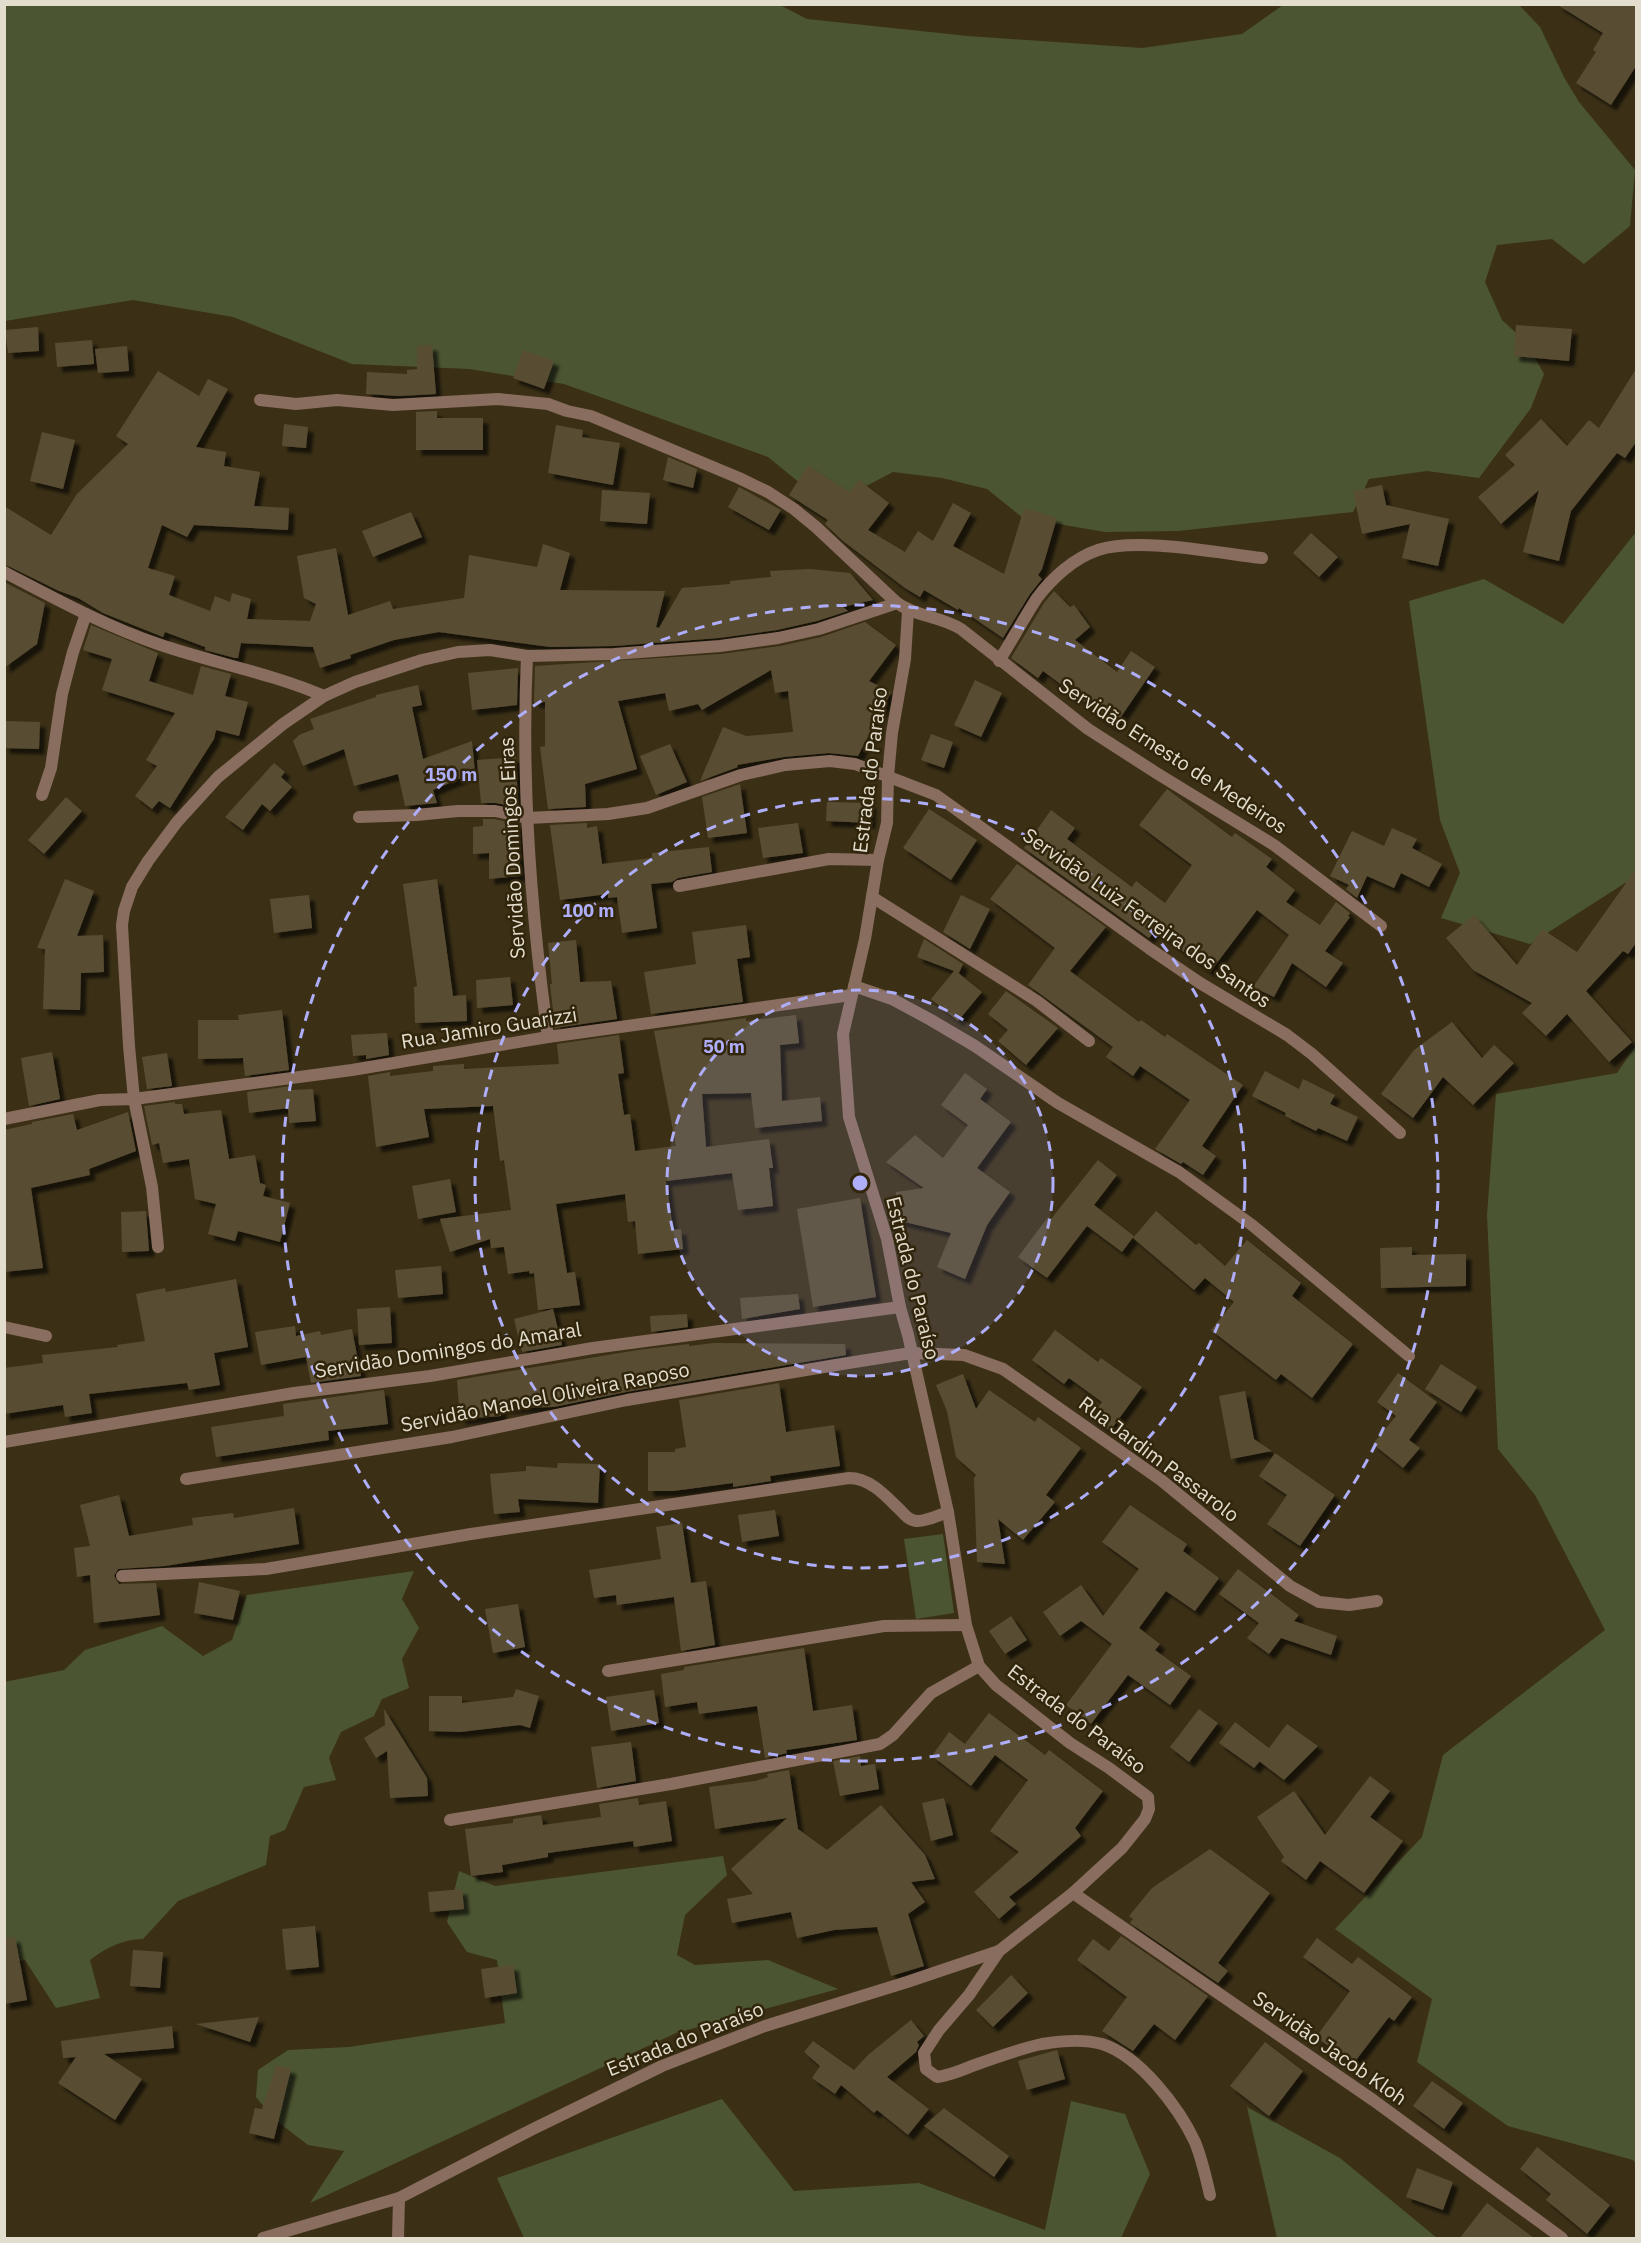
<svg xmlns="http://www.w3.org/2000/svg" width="1641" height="2243" font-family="'IBM Plex Sans',sans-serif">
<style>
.green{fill:#4b5531}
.building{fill:#594d33;filter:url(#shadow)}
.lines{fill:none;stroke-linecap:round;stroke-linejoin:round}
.lane{stroke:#896d5f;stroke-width:12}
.street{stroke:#896d5f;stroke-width:12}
.ring{fill:none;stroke:#afaefa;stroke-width:3;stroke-dasharray:10 8}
.labels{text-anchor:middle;stroke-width:5;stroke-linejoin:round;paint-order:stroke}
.street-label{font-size:20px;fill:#e3ddcd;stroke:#31260c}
.centre{fill:#afaefa;stroke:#31260c;stroke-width:3}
.ring-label{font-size:18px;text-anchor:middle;font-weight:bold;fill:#afaefa;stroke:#31260c;stroke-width:5;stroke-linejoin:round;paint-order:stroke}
</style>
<defs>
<filter id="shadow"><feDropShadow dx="5.5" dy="5.5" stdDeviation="1.5" flood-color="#0009"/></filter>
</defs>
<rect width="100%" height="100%" fill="#3b3016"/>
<g class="green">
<path d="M778 4 807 19 968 36 1142 48 1242 34 1283 5H1519L1540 27 1565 79 1579 102 1635 170 1630 226 1584 264 1552 239 1497 245 1485 282 1502 320 1527 343 1544 374 1531 408 1479 478 1427 471 1369 479 1353 512 1178 531 1105 532 1023 518 987 489 942 478 893 472 828 506 768 457 564 384 469 369 352 364 233 317 133 300 5 321V5Z"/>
<path d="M1636 532V876L1530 944 1441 918 1460 873 1440 820 1409 601 1484 579 1563 624Z"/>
<path d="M1636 1045V2164L1633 2160 1508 2126 1417 2062 1432 1999 1335 1929 1422 1837 1443 1755 1605 1630 1535 1495 1498 1449 1487 1215 1496 1094 1617 1073Z"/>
<path d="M943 1534 954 1613 916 1619 904 1539Z"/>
<path d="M414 1571 402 1599 419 1628 402 1659 409 1688 382 1699 374 1716 341 1732 329 1758 336 1780 304 1787 285 1830 270 1836 266 1865 178 1901 143 1939C124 1939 105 1948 90 1960L100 1998 56 2008 25 1960 5 1963 4 1682 64 1670 85 1650 162 1626 203 1656 232 1640 247 1595Z"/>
<path d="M723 1856 727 1875 685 1915 677 1955 695 1965 768 1960 838 1989 676 2033 310 2203 344 2151 308 2145 274 2119 256 2097 258 2070 288 2050 349 2047 505 2023 497 1960 467 1952 447 1922 459 1871 495 1886Z"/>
<path d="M722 2099 794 2191 919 2183 1045 2230 1071 2101 1125 2114 1150 2174 1121 2238H524L497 2178Z"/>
<path d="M1247 2107 1340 2158 1437 2238H1277Z"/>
</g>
<g class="building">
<path d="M1556 4H1636V66L1611 105 1576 83 1596 52 1593 50 1603 33Z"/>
<path d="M1516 325 1572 329 1569 361 1514 356Z"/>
<path d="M38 327 39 351 8 353 5 330Z"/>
<path d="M92 340 94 364 57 367 55 343Z"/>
<path d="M432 345 436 394 399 396 366 394 367 372 407 374V370L417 369V346Z"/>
<path d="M127 346 129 371 98 373 95 349Z"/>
<path d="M523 350 554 361 544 389 513 378Z"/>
<path d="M1636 369V442L1625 458 1617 453 1571 511 1559 561 1523 552 1539 490 1501 524 1478 497 1515 465 1505 455 1541 419 1567 446 1589 420 1599 428Z"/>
<path d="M158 371 199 396 208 379 228 389 196 447 226 452 224 466 260 472 254 506 289 508 288 530 194 525 187 537 162 525 148 568 175 576 169 595 210 611 215 596 230 602 232 593 251 599 247 619 310 621 316 604 304 598 297 556 336 548 348 615 390 601 393 609 464 598 469 555 537 567 543 544 570 553 560 590 665 591 656 627 659 628 682 588 730 584V581L771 577 770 571 810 569 850 573 873 600 843 607 848 611 817 621 777 630 719 638 614 646 550 647 439 632 394 640 350 655 351 658 320 668 313 647 241 643 238 658H235L205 650V647L165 632 163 637 103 613 78 598 59 591 4 564V506L51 535 77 494 128 444 116 436Z"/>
<path d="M437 411V418H483V450H416V412Z"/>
<path d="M284 424 308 427 306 448 282 446Z"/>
<path d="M556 425 583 430 582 437 620 443 613 485 548 473Z"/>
<path d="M42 432 75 440 63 489 30 481Z"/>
<path d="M668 457 697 469 693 488 663 480Z"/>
<path d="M808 465 849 492 859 480 889 503 868 530 905 552 918 531 933 541 953 503 971 513 953 546 1004 574 1024 508 1057 518 1042 569 1038 575 1042 579 1030 594 1003 638 959 608 958 610 924 590 920 597 905 588 843 541 825 524 828 520 789 495Z"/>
<path d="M1382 485 1386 505 1449 519 1438 566 1402 558 1410 524 1362 534 1353 491Z"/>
<path d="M739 487 781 510 769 530 728 507Z"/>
<path d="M602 490 650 493 647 524 600 521Z"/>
<path d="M411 512 422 537 373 557 362 531Z"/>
<path d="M1311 533 1338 557 1319 577 1293 553Z"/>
<path d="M4 582 45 603 37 644 4 668Z"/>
<path d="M1054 591 1070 607 1074 605 1090 627 1075 640 1117 672 1131 651 1155 667 1114 727 1091 711 1093 708 1043 671 1038 678 1011 658 1044 603Z"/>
<path d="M865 622 896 645 869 681 891 692 858 756 829 753 784 757 737 765 738 767 700 781 723 727 746 736 793 732 788 691 775 693 771 670 702 710 698 704 669 711 665 693 618 701 637 769 585 784 586 807 548 809 540 747 545 746V702L534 703 535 666 721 654 780 646 821 637Z"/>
<path d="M91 625 158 653 149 681 193 695 201 666 231 674 225 696 248 702 239 736 216 730 214 739 170 808 159 801 152 809 135 796 157 766 146 760 175 713 102 690 112 659 83 650Z"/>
<path d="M518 668 517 705 472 710 468 673Z"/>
<path d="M975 680 1002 693 981 737 954 725Z"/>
<path d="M418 685 422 705 412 707 423 759 472 741 475 772 433 790 437 803 405 806 398 774 354 786 344 749 303 766 293 741 299 735 314 729 310 719 376 697V695Z"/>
<path d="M4 721 40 722 39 749 4 748Z"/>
<path d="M931 734 953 742 944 768 921 760Z"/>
<path d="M670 744 687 782 656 795 640 756Z"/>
<path d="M516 757 518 807 496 803H481L477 760Z"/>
<path d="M274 763 285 772 281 777 292 787 270 811 262 804 243 830 225 817Z"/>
<path d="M740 784 747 833 708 838 702 797Z"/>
<path d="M1167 789 1232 837 1235 833 1272 859 1266 867 1295 890 1286 902 1320 925 1336 902 1350 913 1348 916 1350 917 1325 951 1343 963 1326 987 1292 963 1274 997 1253 987 1289 935 1257 910 1210 972 1155 930 1149 938 1024 848 1051 810 1075 828 1067 839 1132 887 1136 881 1165 903 1192 865 1139 825Z"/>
<path d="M66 797 82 811 44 854 28 840Z"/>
<path d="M827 802 871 803 870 823 826 821Z"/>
<path d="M929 809 977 840 951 880 903 848Z"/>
<path d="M483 819H494L518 824 520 876 489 879V853L473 854V827L483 826Z"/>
<path d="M587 823V828L597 826 602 864 652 858V853L709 847 712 872 678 878 672 882 651 884 657 928 622 933 617 897 608 898V894L560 900 550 825Z"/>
<path d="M798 823 803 853 763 858 758 828Z"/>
<path d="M1392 828 1417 839 1412 848 1442 864 1429 887 1401 873 1394 888 1367 876 1357 898 1346 889 1349 885 1330 876 1352 831 1384 846Z"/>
<path d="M1017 864 1106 927 1070 971 1139 1022 1141 1020 1165 1037 1167 1034 1243 1085 1202 1146 1216 1156 1203 1175 1183 1162 1181 1164 1155 1149 1190 1100 1140 1066 1133 1076 1106 1057 1113 1047 1028 985 1055 948 990 899Z"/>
<path d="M1636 869V943L1628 954 1623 951 1586 991 1632 1042 1609 1062 1567 1014 1546 1036 1522 1013 1532 1003 1473 970 1446 938 1474 915 1517 965 1542 929 1577 952Z"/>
<path d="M65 879 94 891 77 936 103 935 104 972 81 973 80 1010 43 1009 45 949 37 948Z"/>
<path d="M437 879 453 996 466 995 467 1021 415 1023 414 987 417 986 403 884Z"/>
<path d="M309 895 312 928 274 933 270 899Z"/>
<path d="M961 895 990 909 970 949 943 932Z"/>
<path d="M746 925 750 957 737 959 743 1002 651 1014 644 972 696 964 692 932Z"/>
<path d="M924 939 963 964 959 973 957 972 982 992 958 1021 931 999 954 971 917 957Z"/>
<path d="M576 940 580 982 611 981 617 1019 555 1028 550 984H552L548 943Z"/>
<path d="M510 977 513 1005 477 1008 476 980Z"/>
<path d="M1006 991 1058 1028 1026 1065 998 1041 1008 1030 988 1014Z"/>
<path d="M282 1010 289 1070 245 1076 243 1058 198 1059V1020H239L238 1015Z"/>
<path d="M796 1015 799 1043 780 1045 782 1101 820 1097 822 1121 755 1128 751 1093 702 1094 706 1147 769 1139 773 1168H769L773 1206 738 1210 732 1173 666 1181 673 1230 681 1229 683 1249 638 1254 635 1221 628 1222 625 1194 556 1204 567 1273 575 1272 580 1305 538 1310 534 1273 530 1274 529 1271 508 1274 504 1247 491 1248 490 1239 450 1252 440 1219 511 1210 504 1160 500 1161 493 1106 424 1109 429 1137 376 1147 368 1076 390 1072V1076L433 1071V1066L464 1064V1069L559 1064 557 1044 619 1035 624 1073 618 1074 624 1115 630 1114 635 1151 676 1146 654 1031 746 1018V1021Z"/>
<path d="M1452 1022 1482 1058 1494 1045 1514 1063 1473 1105 1443 1077 1413 1118 1381 1094 1414 1050Z"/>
<path d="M387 1033 389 1055 366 1059V1055L353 1056 351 1035Z"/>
<path d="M52 1052 60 1099 29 1106 21 1058Z"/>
<path d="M167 1053 172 1086 147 1089 142 1057Z"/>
<path d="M1265 1071 1299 1089 1303 1079 1335 1095 1330 1104 1358 1117 1347 1141 1318 1128 1316 1131 1285 1116 1286 1113 1252 1096Z"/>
<path d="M965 1073 987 1089 980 1099 1011 1122 977 1168 1010 1192 987 1225 965 1279 937 1267 951 1233 896 1220V1192L924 1188 886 1162 915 1135 943 1158 968 1125 941 1105Z"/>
<path d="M291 1086V1090L313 1089 316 1121 289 1123 288 1108 249 1113 247 1092Z"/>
<path d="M175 1102V1104H182L184 1114 221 1110 229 1159 255 1155 260 1183 266 1185 263 1196 290 1203 280 1242 238 1231 235 1241 208 1234 216 1204 195 1199 189 1159 163 1163 159 1143 152 1145 144 1106Z"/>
<path d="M128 1112 136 1151 89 1169 90 1175 31 1188 43 1268 4 1272V1130L32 1124V1122L73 1114 77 1130Z"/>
<path d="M1098 1160 1117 1175 1094 1205 1134 1236 1122 1252 1087 1226 1047 1278 1018 1257 1048 1217 1051 1219Z"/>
<path d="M450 1179 456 1212 418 1219 412 1186Z"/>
<path d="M860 1198 876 1297 813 1307 797 1209Z"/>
<path d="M146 1211 149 1251 122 1252 121 1212Z"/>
<path d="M1156 1211 1196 1245 1199 1243 1225 1266 1247 1240 1301 1283 1292 1296 1353 1344 1312 1398 1281 1374 1276 1380 1211 1330 1234 1302 1205 1278 1194 1290 1133 1238Z"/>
<path d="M1412 1247V1255L1466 1254V1286L1381 1288 1380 1248Z"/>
<path d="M441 1266 443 1294 398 1298 395 1270Z"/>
<path d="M236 1279 248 1347 214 1353 220 1385 189 1390 187 1383 89 1394 92 1413 65 1417 63 1405 4 1414V1368L43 1363 42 1355 118 1347 117 1345 145 1341 136 1294 165 1288 166 1292Z"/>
<path d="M798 1294 800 1309 742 1319 740 1298Z"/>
<path d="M390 1307 392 1343 359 1345 357 1309Z"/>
<path d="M553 1309 562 1345 522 1352 514 1319Z"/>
<path d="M687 1314 688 1327 651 1332 650 1316Z"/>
<path d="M295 1326 296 1336 320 1331 321 1335 352 1329 361 1376 311 1383 306 1357 261 1365 255 1332Z"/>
<path d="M1055 1330 1098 1362 1101 1358 1142 1387 1110 1431 1091 1417 1102 1402 1069 1378 1064 1384 1032 1360Z"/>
<path d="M714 1343 845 1344 846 1355 626 1392 554 1407 501 1408V1416L460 1419 457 1380 638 1350 689 1344V1346Z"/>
<path d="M1441 1364 1477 1387 1461 1412 1425 1389Z"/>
<path d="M1398 1373 1437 1402 1409 1440 1420 1448 1403 1468 1373 1444 1396 1416 1377 1402Z"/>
<path d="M963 1374 976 1409 989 1390 1035 1422 1038 1417 1081 1448 1046 1495 1055 1502 1023 1540 998 1519 1005 1564 977 1562 974 1478 976 1475 956 1457 947 1411 936 1385Z"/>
<path d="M779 1383 786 1432 834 1425 840 1466 770 1476 771 1481 733 1487V1483L673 1491H648V1452H675V1449L686 1447 679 1400Z"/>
<path d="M384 1390 388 1424 328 1431 329 1440 216 1457 211 1427 284 1416 283 1404Z"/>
<path d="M1245 1391 1254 1439 1272 1451 1231 1459 1219 1396Z"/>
<path d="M1275 1453 1335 1495 1300 1546 1267 1524 1287 1495 1259 1476Z"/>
<path d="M558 1463 600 1464 598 1503 518 1499 520 1512 494 1514 490 1474 526 1471V1466L557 1468Z"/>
<path d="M119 1495 129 1536 193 1525 192 1518 233 1513 234 1518 294 1508 299 1544 165 1566 118 1569 114 1576 119 1584 156 1583 160 1615 94 1623 90 1575 77 1577 74 1548 90 1546 80 1505Z"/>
<path d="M1130 1505 1187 1544 1183 1551 1219 1578 1195 1611 1166 1591 1139 1628 1160 1644 1155 1650 1191 1676 1170 1705 1128 1675 1091 1724 1066 1705 1112 1644 1081 1621 1060 1636 1043 1612 1081 1585 1103 1616 1139 1569 1102 1542Z"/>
<path d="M775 1510 779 1536 742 1542 738 1515Z"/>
<path d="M682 1523 691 1583 706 1581 715 1645 681 1651 674 1597 617 1605 616 1595 594 1598 589 1570 661 1559 656 1527Z"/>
<path d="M1238 1569 1299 1615 1294 1621 1337 1636 1331 1655 1281 1638 1269 1654 1247 1638 1259 1623 1219 1594Z"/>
<path d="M199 1582 240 1591 233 1620 194 1613Z"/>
<path d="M518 1604 525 1647 493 1653 485 1609Z"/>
<path d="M1011 1616 1027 1640 1005 1654 989 1631Z"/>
<path d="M804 1648 813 1711 852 1705 857 1740 786 1750 787 1753 765 1758 757 1706 699 1714 697 1702 665 1707 661 1674 684 1670V1667Z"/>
<path d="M516 1689 539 1696 530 1728 520 1725 460 1732 429 1731V1696H462V1703L513 1697Z"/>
<path d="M654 1690 659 1723 611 1731 606 1697Z"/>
<path d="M384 1709 427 1778 428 1796 390 1798 387 1751 376 1758 364 1738 385 1725Z"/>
<path d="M1199 1709 1218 1723 1189 1762 1170 1747Z"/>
<path d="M989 1713 1045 1755 1049 1750 1103 1791 1075 1828 1081 1836 1031 1880 1009 1897 1016 1904 999 1919 974 1892 1019 1852 990 1831 1028 1780 995 1755 971 1786 932 1756 949 1732 965 1744Z"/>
<path d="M1235 1722 1269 1748 1287 1724 1318 1746 1284 1780 1259 1761 1261 1760 1254 1768 1219 1743Z"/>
<path d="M631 1742 636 1781 597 1788 591 1747Z"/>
<path d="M860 1756 861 1766 875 1764 879 1789 840 1796 833 1761Z"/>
<path d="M789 1770 798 1829 827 1850 881 1805 925 1855 935 1879 911 1882 925 1902 908 1914 924 1966 891 1976 877 1927 834 1930 797 1938 791 1912 732 1923 727 1899 753 1894 731 1869 787 1818 715 1829 709 1787 755 1781 768 1777 767 1774Z"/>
<path d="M1370 1776 1390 1791 1370 1817 1403 1841 1364 1893 1320 1861 1306 1880 1281 1861 1284 1857 1257 1817 1294 1791 1325 1835Z"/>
<path d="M638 1798 639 1805 666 1801 672 1841 634 1847 633 1841 548 1853V1857L502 1865 503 1872 471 1876 465 1829 513 1823V1819L541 1815 543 1825 601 1817 599 1804Z"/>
<path d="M944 1798 953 1835 931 1841 922 1803Z"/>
<path d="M1210 1849 1270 1893 1218 1963 1228 1971 1218 1983 1130 1923 1133 1919 1129 1916 1152 1888Z"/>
<path d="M462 1889 464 1909 430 1912 428 1892Z"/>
<path d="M315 1926 319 1967 286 1970 282 1929Z"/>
<path d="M1121 1936 1208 1996 1175 2040 1154 2024 1133 2051 1102 2031 1127 1997 1077 1960 1093 1939 1109 1951Z"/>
<path d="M15 1937 27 2000 4 2004V1938Z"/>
<path d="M1317 1938 1352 1964 1358 1957 1412 1997 1394 2021 1389 2017 1353 2064 1316 2037 1350 1991 1303 1957Z"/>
<path d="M133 1950 163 1952 160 1988 130 1986Z"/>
<path d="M513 1965 517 1993 485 1998 481 1969Z"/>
<path d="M1011 1975 1028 1993 993 2027 976 2010Z"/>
<path d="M259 2017 250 2042 196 2024Z"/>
<path d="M911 2020 924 2036 917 2042 919 2045 916 2052 887 2077 929 2109 908 2135 877 2110 874 2113 841 2085 835 2094 812 2078 820 2066 804 2052 813 2041 854 2070 868 2055Z"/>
<path d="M172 2026 174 2048 104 2054 142 2079 115 2120 58 2083 76 2057 63 2058 61 2041Z"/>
<path d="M1265 2042 1303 2071 1269 2116 1230 2086Z"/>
<path d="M1057 2050 1065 2079 1027 2090 1018 2061Z"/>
<path d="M276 2065 291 2069 274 2139 249 2133 255 2108 262 2109Z"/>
<path d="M1432 2081 1463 2103 1444 2129 1413 2106Z"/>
<path d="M944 2108 1009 2156 994 2177 924 2126Z"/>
<path d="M1537 2147 1610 2205 1587 2234 1546 2200 1551 2194 1520 2169Z"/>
<path d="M1417 2168 1453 2182 1443 2210 1406 2197Z"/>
<path d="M1487 2203 1534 2238H1460Z"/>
</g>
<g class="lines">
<g class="lane">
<path d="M608 1671 884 1626 966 1625"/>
<path d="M999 1951 969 1995 939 2030 924 2053 926 2069 937 2077C951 2075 960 2071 972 2066 994 2058 1019 2049 1042 2044 1060 2041 1084 2039 1102 2044 1140 2056 1179 2108 1195 2142 1202 2159 1206 2178 1210 2195"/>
<path d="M398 2238 399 2198"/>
</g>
<g class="street">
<path d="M260 400 296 404 337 400 393 405 498 399 548 404 567 411 591 416 739 478 768 492 794 509 816 527 897 603"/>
<path d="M4 572C54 598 105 626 158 644 213 663 271 673 324 696"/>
<path d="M527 656C521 781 531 913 548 1037"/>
<path d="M999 661C1012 640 1024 618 1037 598 1052 578 1074 558 1098 550 1138 537 1218 553 1262 558"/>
<path d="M42 795 51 768 62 694 73 652 86 614"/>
<path d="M359 817 416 815 458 811H495L528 818 608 814 647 808 741 775 785 765 830 761 855 764 936 795 1150 949 1200 983 1287 1035 1312 1054 1400 1133"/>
<path d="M679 886 829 859 878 860"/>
<path d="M872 897 1037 1001 1089 1041"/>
<path d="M854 986 892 999 931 1020 975 1046 1058 1103 1179 1172 1252 1225 1409 1356"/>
<path d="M4 1119 100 1100 134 1099 352 1070 548 1037 851 995"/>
<path d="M158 1247 152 1187 134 1099 129 1046 122 925 124 911 132 887 148 861 177 822 218 777 283 724 324 696 355 682 422 660 458 652 490 650 527 656 614 654 720 646 778 638 819 629 897 603C917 617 940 616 961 629L1088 729 1158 774 1274 845 1381 926"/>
<path d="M4 1327 46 1336"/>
<path d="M4 1442 294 1393 430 1376 593 1348 900 1307"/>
<path d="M186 1479 452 1437 627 1400 842 1364 911 1353 964 1355 1003 1369 1161 1480 1290 1586 1319 1602 1349 1605 1377 1601"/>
<path d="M122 1576 266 1569 471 1534 849 1478C869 1478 884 1494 897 1507 904 1513 906 1519 916 1521 925 1522 939 1515 948 1512"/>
<path d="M450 1820 671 1784 880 1744 893 1735 931 1693 979 1666"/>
<path d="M1073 1893 1373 2100 1562 2238"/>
<path d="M263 2238 399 2198 533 2129 662 2066 765 2026 907 1982 999 1951 1073 1893 1122 1848 1145 1819 1149 1809 1148 1797 1109 1768 1070 1743 996 1685 979 1666 966 1625 948 1512 908 1335 900 1307 887 1239 849 1117 843 1034 865 939 878 860 887 823 888 776 892 733 905 659 908 611"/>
</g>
</g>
<circle cx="860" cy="1183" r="193" fill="#afaefa" fill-opacity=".12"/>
<g class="ring">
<circle cx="860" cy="1183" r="193"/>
<circle cx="860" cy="1183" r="385"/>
<circle cx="860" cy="1183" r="578"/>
</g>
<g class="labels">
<g class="street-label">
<text transform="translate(1173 756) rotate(33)" y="7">Servidão Ernesto de Medeiros</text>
<text transform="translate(870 770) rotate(-83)" y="7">Estrada do Paraíso</text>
<text transform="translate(512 848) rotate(-93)" y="7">Servidão Domingos Eiras</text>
<text transform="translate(1147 918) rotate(35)" y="7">Servidão Luiz Ferreira dos Santos</text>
<text transform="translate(489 1028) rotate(-9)" y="7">Rua Jamiro Guarizzi</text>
<text transform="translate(913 1278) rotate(76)" y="7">Estrada do Paraíso</text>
<text transform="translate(448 1350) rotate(-9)" y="7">Servidão Domingos do Amaral</text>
<text transform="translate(545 1397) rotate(-11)" y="7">Servidão Manoel Oliveira Raposo</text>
<text transform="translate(1159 1459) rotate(37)" y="7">Rua Jardim Passarolo</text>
<text transform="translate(1077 1719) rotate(37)" y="7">Estrada do Paraíso</text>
<text transform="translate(685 2039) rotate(-22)" y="7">Estrada do Paraíso</text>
<text transform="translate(1330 2048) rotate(35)" y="7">Servidão Jacob Kloh</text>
</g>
</g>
<circle cx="860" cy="1183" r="9" class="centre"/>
<g class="ring-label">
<text x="451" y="781">150 m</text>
<text x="588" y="917">100 m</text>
<text x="724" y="1053">50 m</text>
</g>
<rect width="1641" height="2243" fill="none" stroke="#e3ddcd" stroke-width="12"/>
</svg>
